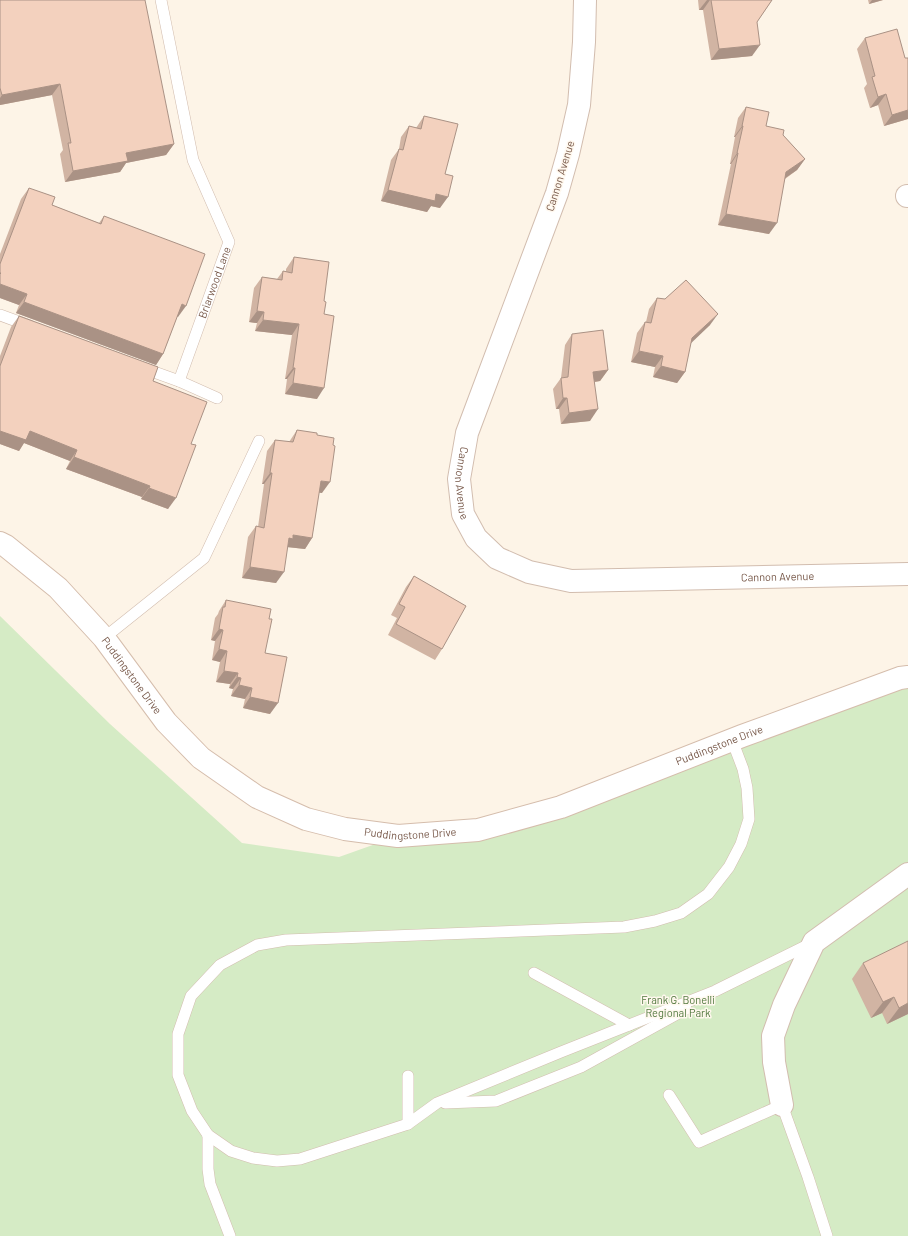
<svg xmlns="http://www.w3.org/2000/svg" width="908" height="1236" font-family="Barlow,sans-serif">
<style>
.green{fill:#d5ebc5}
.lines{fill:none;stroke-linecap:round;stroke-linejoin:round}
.lane-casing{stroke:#d2bdaf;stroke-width:12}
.street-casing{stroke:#d2bdaf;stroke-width:24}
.secondary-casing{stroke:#d5bdac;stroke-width:24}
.lane{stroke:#fff;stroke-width:11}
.street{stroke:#fff;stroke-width:22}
.secondary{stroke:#fff;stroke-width:22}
.wall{fill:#d1b4a3}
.shaded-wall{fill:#aa9285}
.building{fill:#f3d1be;stroke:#aa9285}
.labels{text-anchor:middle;stroke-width:3;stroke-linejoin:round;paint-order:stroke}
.street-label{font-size:11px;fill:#78594a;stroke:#fff8ee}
.park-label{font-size:11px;fill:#52783f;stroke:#fff8ee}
</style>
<rect width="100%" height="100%" fill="#fdf4e7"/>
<path class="green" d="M0 616 110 724 242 843 339 857 398 836 478 830 908 677V1236H0Z"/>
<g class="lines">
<g class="lane-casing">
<g id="lane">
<path d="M0 315 30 326"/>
<path id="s1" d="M143 368 179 381 229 242 193 160 161 0"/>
<path d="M179 381 217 398"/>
<path d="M104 638 204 558 259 441"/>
<path d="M732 740 743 769 747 788 749 819 741 844 729 867 708 894 681 913 655 921 624 927 286 940 257 945 220 965 191 996 178 1034V1075L192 1111 208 1135 231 1151 253 1158 277 1161 300 1159 408 1124 437 1103 561 1052 715 991 812 943"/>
<path d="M534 973 629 1025"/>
<path d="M669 1095 699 1142 782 1105 808 1177 827 1236"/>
<path d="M445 1103 496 1101 581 1067 686 1009"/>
<path d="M408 1124V1076"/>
<path d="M208 1135V1169L210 1184 230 1236"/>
</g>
</g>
<g class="street-casing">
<g id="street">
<path id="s2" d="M585 0 584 42 579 105 568 154 557 193 467 433 459 479 463 514 476 538 497 558 529 572 571 581 908 574"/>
<path d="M907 196H908"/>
<path d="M782 1105 774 1062 773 1036 784 1005 814 942 908 874"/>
</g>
</g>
<g class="secondary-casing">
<g id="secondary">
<path id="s3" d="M0 543 6 546 58 588 104 638 166 722 201 758 257 797 306 819 345 829 398 836 478 830 561 807 742 736 900 678 908 677"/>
</g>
</g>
<use href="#lane" class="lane"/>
<use href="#street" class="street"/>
<use href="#secondary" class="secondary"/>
</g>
<g class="wall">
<path d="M0 0 174 144 166 155 126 163 120 172 65 182 60 154 63 150 52 95 0 105Z"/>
<path d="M698 0H772L757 22 752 56 711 60 703 10H699Z"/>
<path d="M868 0H883L869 4Z"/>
<path d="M865 38 905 58H908V119L884 126 878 105 870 108 864 88 867 84 857 49Z"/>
<path d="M746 107 766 126 783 135 805 159 797 170 785 179 769 234 718 225 731 164H730L735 137H734L738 118Z"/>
<path d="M424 116 445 174 440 208 431 206 427 212 381 201 391 160 399 149 401 137 409 126 416 128Z"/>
<path d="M29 188 52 205 99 223 104 216 178 317H177L163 354 156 365 16 313 19 305 0 298V254L21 199Z"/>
<path d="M294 257 324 301V314L317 399 285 394 287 379H285L292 335 255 331 257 323 249 322 254 288 262 277 277 279 283 271 286 272V269Z"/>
<path d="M657 298 710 325 691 342 685 372 677 383 653 377 655 367 631 362 637 333 645 322H646L649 309Z"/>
<path d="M19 316 153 381 191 444 168 509 141 499 142 497 66 469 70 461 24 443 19 451 0 444V356L11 327Z"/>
<path d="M572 334 608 370 600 381 595 382 590 421 561 424 559 409H556L553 389 561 378 565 345Z"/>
<path d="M297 430 317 435 322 493 319 492 312 538 305 549 287 547 276 583 242 578 248 537 256 526 258 527 264 484H262L267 451 275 440 289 442Z"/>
<path d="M414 576 442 649 435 660 388 635 397 618 391 615 406 587Z"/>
<path d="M226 600 269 619 265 653 270 714 243 708 245 699 231 696 233 689 229 688 230 684 216 682 220 662 212 660 215 641 211 640 215 618 218 614 219 611Z"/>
<path d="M863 963 908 1014 887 1024 882 1013 871 1018 852 979Z"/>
</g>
<g class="shaded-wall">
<path d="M707 0H710L703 10H699Z"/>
<path d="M872 0H883L869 4Z"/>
<path d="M760 45 752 56 711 60 719 49Z"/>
<path d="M60 84 52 95 0 105V98L2 95Z"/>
<path d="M886 94 878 105 870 108 878 97Z"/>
<path d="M908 110V119L884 126 892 115Z"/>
<path d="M742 126H743L735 137H734Z"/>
<path d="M174 144 166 155 126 163 120 172 65 182 73 171 126 153Z"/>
<path d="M737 153H738L731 164H730Z"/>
<path d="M805 159 797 170 778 183 786 172Z"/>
<path d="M388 190 436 194 448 197 440 208 431 206 427 212 381 201Z"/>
<path d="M726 214 777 223 769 234 718 225Z"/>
<path d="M0 284 27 294 19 305 0 298Z"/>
<path d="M24 302 163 354 156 365 16 313Z"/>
<path d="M182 304 186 306 178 317 174 316Z"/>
<path d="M257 311 264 312 257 323 249 322Z"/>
<path d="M718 314 710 325 685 349 692 338Z"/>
<path d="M263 320 299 324 292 335 255 331Z"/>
<path d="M639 351 663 356 655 367 631 362Z"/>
<path d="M661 366 685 372 677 383 653 377Z"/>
<path d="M293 368H295L287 379H285Z"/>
<path d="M608 370 600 381 586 383 593 372Z"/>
<path d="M293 383 324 388 317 399 285 394Z"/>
<path d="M563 398H567L559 409H556Z"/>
<path d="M598 409 590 421 561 424 569 413Z"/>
<path d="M0 430 30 431 77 450 70 461 24 443 19 451 0 444Z"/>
<path d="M74 457 150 486 142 497 66 469Z"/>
<path d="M270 473H272L264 484H262Z"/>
<path d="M321 481 330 482 322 493 313 492Z"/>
<path d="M149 488 176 498 168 509 141 499Z"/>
<path d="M293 535 312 538 305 549 287 547 289 538Z"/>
<path d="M250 567 284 572 276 583 242 578Z"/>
<path d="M219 629 223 630 215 641 211 640Z"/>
<path d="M219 649 227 651 220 662 212 660Z"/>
<path d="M224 671 238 673 230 684 216 682Z"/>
<path d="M237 677 241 678 233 689 229 688Z"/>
<path d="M239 685 252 688 245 699 231 696Z"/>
<path d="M250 697 278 703 270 714 243 708Z"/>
<path d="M894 997 882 1013 871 1018 883 1002Z"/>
<path d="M908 1003V1014L887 1024 899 1008Z"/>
</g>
<g class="building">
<path d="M0 0H145L174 144 126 153 128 161 73 171 68 143H71L60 84 2 95 0 88Z"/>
<path d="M711 0H772L757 22 760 45 719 49Z"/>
<path d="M897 29 905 58H908V110L892 115 886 94 878 97 872 77 875 76 865 38Z"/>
<path d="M746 107 769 112 766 126 784 130 783 135 805 159 786 172 777 223 726 214 738 153H737L743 126H742Z"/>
<path d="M424 116 458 124 445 174 453 176 448 197 436 194 435 201 388 190 399 149 403 150 409 126 421 129Z"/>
<path d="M29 188 55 197 52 205 101 224 104 216 205 254 186 306 182 304 163 354 24 302 27 294 0 284V274L1 273H0V264Z"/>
<path d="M294 257 329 262 324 301 326 302 324 314 334 316 324 388 293 383 295 368H293L299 324 263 320 264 312 257 311 262 277 282 280 283 271 292 273Z"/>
<path d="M686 280 718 314 692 338 685 372 661 366 663 356 639 351 645 322 651 323 657 298 665 299Z"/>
<path d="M19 316 158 367 153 381 207 402 191 444 196 445 176 498 149 488 150 486 74 457 77 450 30 431 26 440 0 431V366Z"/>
<path d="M603 330 608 370 593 372 598 409 569 413 567 398H563L561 378 568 377 572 334Z"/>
<path d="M297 430 317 433V435L334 438 333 445 335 446 330 482 321 481 312 538 293 535V539L289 538 284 572 250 567 256 526 264 528 272 473H270L275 440 293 442Z"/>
<path d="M414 576 466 606 442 649 396 624 405 607 399 604Z"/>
<path d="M226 600 271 609 269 619H272L265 653 287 657 278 703 250 697 252 688 239 685 241 678 237 677 238 673 224 671 227 651 219 649 223 630 219 629 223 607H225Z"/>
<path d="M908 941V1003L899 1008 894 997 883 1002 863 963Z"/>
</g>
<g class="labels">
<g class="street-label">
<text transform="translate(560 176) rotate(-73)" y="4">Cannon Avenue</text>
<text dy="4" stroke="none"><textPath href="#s1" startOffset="143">Briarwood Lane</textPath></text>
<text dy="4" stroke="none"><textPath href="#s2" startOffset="503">Cannon Avenue</textPath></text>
<text dy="4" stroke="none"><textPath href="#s2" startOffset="875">Cannon Avenue</textPath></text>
<text dy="4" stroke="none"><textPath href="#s3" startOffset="188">Puddingstone Drive</textPath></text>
<text dy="4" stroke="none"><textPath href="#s3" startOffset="848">Puddingstone Drive</textPath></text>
<text dy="4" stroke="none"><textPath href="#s3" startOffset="524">Puddingstone Drive</textPath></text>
</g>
<g class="park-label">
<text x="678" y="1004">Frank G. Bonelli<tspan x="678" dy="13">Regional Park</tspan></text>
</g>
</g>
</svg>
